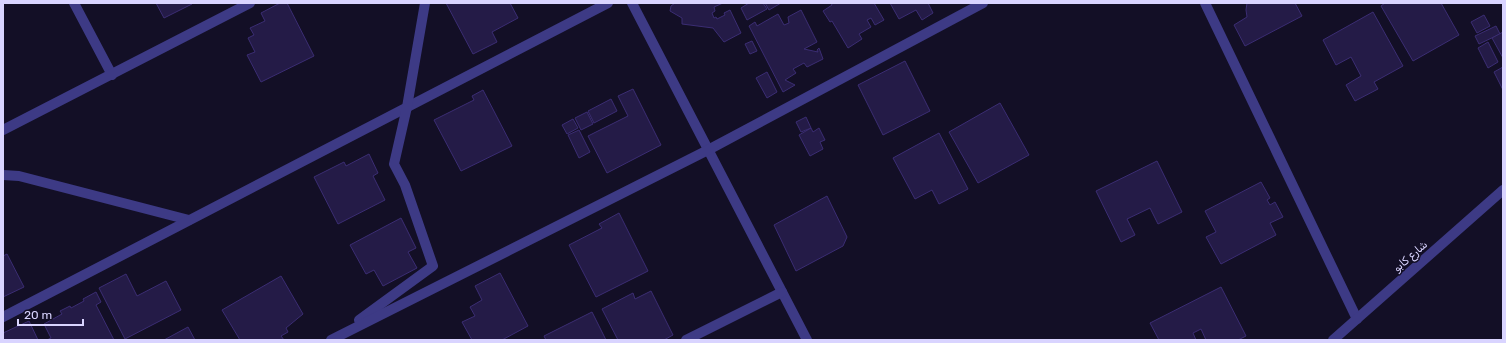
<svg xmlns="http://www.w3.org/2000/svg" width="1506" height="343" font-family="Rubik,Cairo,sans-serif">
<style>
.building{fill:#241b47;stroke:#3b2d73}
.lines{fill:none;stroke-linecap:round;stroke-linejoin:round}
.minor{stroke:#3d3a85;stroke-width:10}
.labels{text-anchor:middle;stroke-width:3;stroke-linejoin:round;paint-order:stroke}
.street-label{font-size:11px;fill:#d9d4ff;stroke:#130f26}
</style>
<rect width="100%" height="100%" fill="#130f26"/>
<g class="building">
<path d="M156 3H191L192 4 164 18Z"/>
<path d="M280 3H287L314 56 261 82 247 55 255 52 248 38 254 35 250 28 265 21 261 13Z"/>
<path d="M446 3H510L518 18 492 32 497 42 473 54Z"/>
<path d="M675 3H723L714 7 715 11 712 13 714 18 716 17 717 19 725 15 724 13 730 10 741 33 724 42 713 28 682 24V18L670 11 671 6Z"/>
<path d="M749 3H763L767 9 747 20 741 8Z"/>
<path d="M765 3H781L769 10Z"/>
<path d="M831 3H874L884 20 875 25 871 18 867 20 871 27 859 34 862 39 848 48 832 21 830 22 823 11 832 5Z"/>
<path d="M890 3H928L933 13 922 20 916 10 899 19Z"/>
<path d="M1247 3H1295L1302 16 1245 46 1234 25 1247 17 1246 10Z"/>
<path d="M1385 3H1441L1459 35 1413 61 1381 6Z"/>
<path d="M801 10 817 42 804 49 818 52 817 50 819 48 823 59 807 67 804 63 793 69 796 73 785 80 795 85 783 92 749 26 755 22 757 26 778 14 784 25 789 23 788 17Z"/>
<path d="M1373 12 1403 66 1374 82 1378 89 1355 101 1346 85 1361 76 1351 57 1336 65 1323 40Z"/>
<path d="M1484 15 1490 26 1477 33 1471 22Z"/>
<path d="M1496 26 1500 34 1479 44 1475 36Z"/>
<path d="M1503 32V58L1492 38Z"/>
<path d="M752 41 757 51 750 54 745 44Z"/>
<path d="M1488 42 1498 62 1488 68 1478 48Z"/>
<path d="M905 61 930 111 883 135 858 85Z"/>
<path d="M1503 67V90L1494 72Z"/>
<path d="M767 72 777 92 767 98 756 78Z"/>
<path d="M633 89 661 145 607 173 588 136 628 116 618 96Z"/>
<path d="M483 90 512 146 461 171 434 120 474 100 472 96Z"/>
<path d="M611 99 617 111 594 123 588 111Z"/>
<path d="M1000 103 1029 155 978 183 949 132Z"/>
<path d="M587 112 593 124 581 130 575 118Z"/>
<path d="M806 117 811 128 801 132 796 122Z"/>
<path d="M573 119 578 128 567 134 562 125Z"/>
<path d="M811 128 813 132 819 128 825 140 820 142 823 149 810 156 799 135Z"/>
<path d="M579 130 590 152 579 158 568 135Z"/>
<path d="M939 133 968 189 939 204 932 190 915 199 893 158Z"/>
<path d="M369 154 378 173 373 176 385 200 338 224 314 177 344 162 346 166Z"/>
<path d="M1157 161 1182 212 1158 224 1150 208 1127 219 1135 235 1121 242 1096 191Z"/>
<path d="M1261 182 1270 198 1267 200 1270 205 1275 202 1283 217 1270 223 1276 235 1221 264 1206 237 1216 232 1205 211Z"/>
<path d="M827 196 847 237 843 246 796 271 774 225Z"/>
<path d="M619 213 648 271 596 297 569 245 602 228 599 224Z"/>
<path d="M401 218 416 248 408 252 417 268 383 286 374 270 366 274 350 245Z"/>
<path d="M7 254 24 287 3 297V256Z"/>
<path d="M500 273 528 326 502 340H472L462 322 475 316 470 307 482 300 475 286Z"/>
<path d="M126 274 137 296 166 281 181 310 125 339 99 288Z"/>
<path d="M281 276 303 314 286 328 288 332 281 336 284 340H240L222 310Z"/>
<path d="M1221 287 1246 336 1238 340H1206L1201 329 1193 333 1196 340H1159L1150 323Z"/>
<path d="M651 291 673 335 664 340H618L602 309 633 293 635 299Z"/>
<path d="M96 292 101 302 96 305 114 340H47L51 338 44 324 62 314 60 311 70 306 71 308 84 301 83 299Z"/>
<path d="M592 312 606 340H546L544 336Z"/>
<path d="M29 321 38 340H3V333Z"/>
<path d="M188 327 195 340H164Z"/>
</g>
<g class="lines">
<g class="minor">
<path d="M74 3 112 75"/>
<path d="M632 3 807 340"/>
<path d="M1205 3 1357 319"/>
<path d="M3 130 250 3"/>
<path d="M3 175 19 176 189 220"/>
<path d="M3 317 608 3"/>
<path d="M359 320 433 266 405 185 394 164 407 107 425 3"/>
<path d="M331 340 708 150 983 3"/>
<path d="M686 340 782 292"/>
<path d="M1333 340 1503 190"/>
</g>
</g>
<g class="labels">
<g class="street-label">
<text transform="translate(1410 256) rotate(-41)" y="4">شارع كابو</text>
</g>
</g>
<rect width="1506" height="343" fill="none" stroke="#d9d4ff" stroke-width="8"/>
<path d="M18 319v6h65v-6" fill="none" stroke="#d9d4ff" stroke-width="2"/>
<text x="24" y="319" font-size="12" fill="#d9d4ff" stroke="#130f26" stroke-width="3" paint-order="stroke">20 m</text>
</svg>
